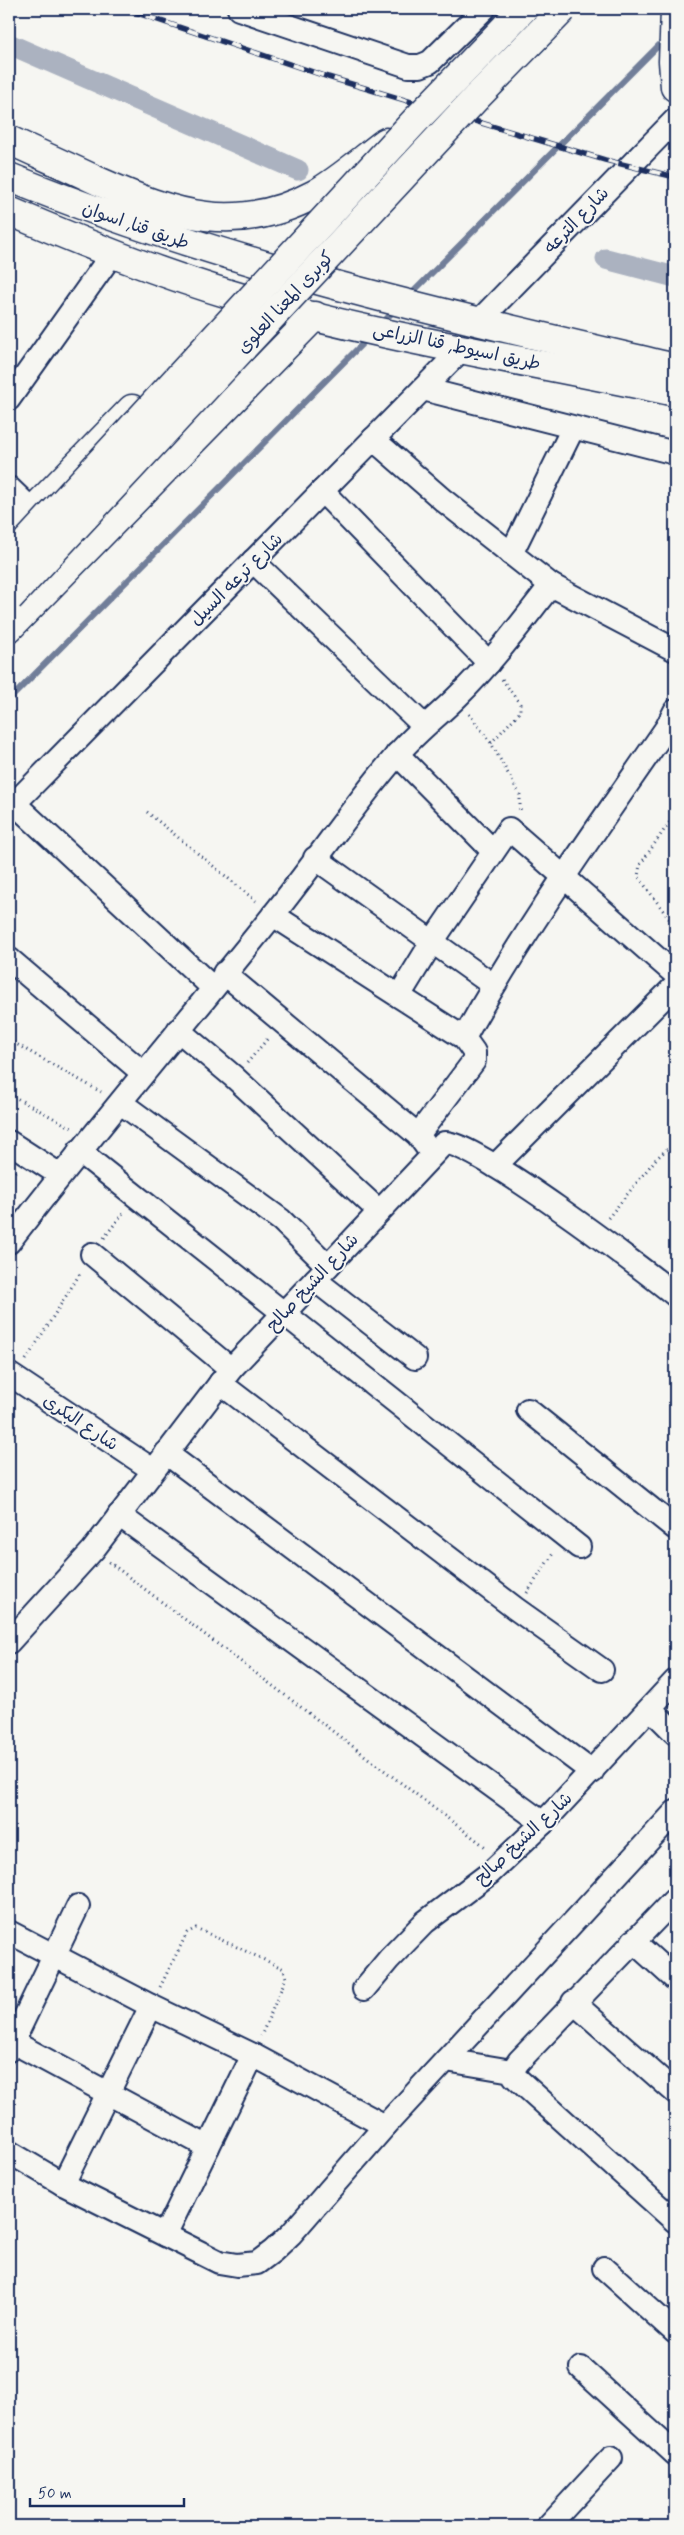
<svg xmlns="http://www.w3.org/2000/svg" width="684" height="2535" font-family="Mynerve,'Playpen Sans Arabic',sans-serif">
<style>
.lines{fill:none;stroke-linecap:round;stroke-linejoin:round}
.stream{stroke:#717e99;stroke-width:6}
.canal{stroke:#abb2c0;stroke-width:21}
.minor-casing{stroke:#1b2f5e;stroke-width:26}
.highway-casing{stroke:#1b2f5e;stroke-width:31}
.path{stroke:#1b2f5e;stroke-width:3;stroke-dasharray:1 4;stroke-linecap:butt}
.minor{stroke:#f6f6f2;stroke-width:22}
.highway{stroke:#f6f6f2;stroke-width:28}
.rail-casing{stroke:#1b2f5e;stroke-width:5.5}
.rail{stroke:#f6f6f2;stroke-width:4;stroke-dasharray:11;stroke-linecap:butt}
.highway-bridge-casing{stroke:#1b2f5e;stroke-width:31;stroke-linecap:butt}
.highway-bridge{stroke:#f6f6f2;stroke-width:28}
.labels{text-anchor:middle;stroke-width:4;stroke-linejoin:round;paint-order:stroke}
.street-label{font-size:18px;fill:#1b2f5e;stroke:#f6f6f2}
</style>
<rect width="100%" height="100%" fill="#f6f6f2"/>
<filter id="ink" filterUnits="userSpaceOnUse"><feTurbulence type="fractalNoise" baseFrequency=".02" numOctaves="2"/><feDisplacementMap in="SourceGraphic" scale="10" xChannelSelector="R" yChannelSelector="G"/><feConvolveMatrix kernelMatrix="1 2 1 2 8 2 1 2 1" color-interpolation-filters="sRGB"/></filter>
<g filter="url(#ink)">
<g class="lines">
<g class="stream">
<path d="M409 296 665 39"/>
<path d="M381 324 397 308"/>
<path d="M9 700 369 337"/>
</g>
<g class="canal">
<path d="M9 44 298 170"/>
<path d="M606 259 675 277"/>
</g>
<g class="minor-casing">
<g id="minor">
<path d="M239 9 408 66H420L430 62 484 9"/>
<path d="M478 322 675 120"/>
<path d="M423 389 675 453"/>
<path d="M9 399 112 254"/>
<path d="M373 439 443 500 551 585 675 650"/>
<path d="M9 488 33 511"/>
<path d="M322 491 489 663"/>
<path d="M511 554 573 428"/>
<path d="M253 561 424 726"/>
<path d="M397 754 493 851"/>
<path d="M15 804 212 987"/>
<path d="M9 809 463 348"/>
<path d="M315 858 493 985"/>
<path d="M273 915 464 1038 474 1052V1061L418 1135"/>
<path d="M9 959 143 1073"/>
<path d="M224 973 418 1135 426 1146"/>
<path d="M399 996 432 942 509 829 675 974"/>
<path d="M178 1030 234 1077 379 1211"/>
<path d="M464 1038C524 929 597 829 667 727L675 711"/>
<path d="M121 1103 281 1220 328 1266"/>
<path d="M9 1142 60 1175"/>
<path d="M79 1151 579 1547"/>
<path d="M495 1166 675 986"/>
<path d="M9 1242C94 1131 185 1025 273 915 315 863 352 807 396 756 414 734 437 717 457 697 492 663 521 623 551 585"/>
<path d="M92 1254 231 1369"/>
<path d="M315 1280 415 1358"/>
<path d="M9 1374 153 1470"/>
<path d="M220 1383 516 1609 602 1670"/>
<path d="M528 1410 675 1528"/>
<path d="M166 1453 592 1772"/>
<path d="M119 1515 543 1823"/>
<path d="M9 1642 93 1550 231 1369 444 1143C470 1138 646 1271 675 1295"/>
<path d="M651 1709 675 1733"/>
<path d="M9 1932 151 2006 253 2055 385 2126 291 2234 273 2251 257 2263 237 2265 219 2262 63 2184 9 2152"/>
<path d="M633 1941 675 1979"/>
<path d="M364 1989 389 1959 425 1922 490 1873 543 1823 675 1681"/>
<path d="M573 2002 675 2092"/>
<path d="M9 2040 208 2147 253 2055"/>
<path d="M9 2050 78 1906"/>
<path d="M446 2060 512 2071 514 2076 675 2221"/>
<path d="M512 2071 519 2061 675 1899"/>
<path d="M385 2126 675 1812"/>
<path d="M63 2184 151 2006"/>
<path d="M165 2235 208 2147"/>
<path d="M604 2268 675 2332"/>
<path d="M581 2368 675 2454"/>
<path d="M548 2526 611 2458"/>
</g>
</g>
<g class="highway-casing">
<g id="highway">
<path d="M675 11 673 61 675 87"/>
<path d="M9 140C39 154 69 167 98 181 174 215 237 236 315 194 340 180 363 159 386 142"/>
<path d="M9 177C223 265 450 315 675 368"/>
<path d="M9 211C84 243 160 274 239 297 382 338 530 361 675 392"/>
<path d="M9 535 132 409"/>
<path d="M9 628 315 316"/>
</g>
</g>
<g class="path">
<path d="M469 714 491 743 520 795V811"/>
<path d="M491 743 520 712V704L502 679"/>
<path d="M147 812 256 901"/>
<path d="M675 814 640 865 638 876 675 927"/>
<path d="M9 1040 101 1092"/>
<path d="M247 1063 269 1037"/>
<path d="M9 1094 72 1128"/>
<path d="M9 1180 16 1170"/>
<path d="M608 1218 656 1159 675 1142"/>
<path d="M104 1238 123 1213"/>
<path d="M26 1360 81 1272"/>
<path d="M109 1562 487 1848"/>
<path d="M527 1593 554 1552"/>
<path d="M160 1987 187 1933 196 1928 284 1969 286 1978 261 2036"/>
</g>
<use href="#minor" class="minor"/>
<use href="#highway" class="highway"/>
<g class="rail-casing">
<path id="rail" d="M125 9 328 77 605 160 675 177"/>
</g>
<use href="#rail" class="rail"/>
<g class="highway-bridge-casing">
<g id="highway-bridge">
<path d="M9 561 415 121 523 9"/>
<path d="M9 598 476 98 563 9"/>
</g>
</g>
<use href="#highway-bridge" class="highway-bridge"/>
</g>
</g>
<g class="labels">
<g class="street-label">
<text transform="translate(576 220) rotate(-46)" y="6">شارع الترعه</text>
<text transform="translate(136 225) rotate(19)" y="6">طريق قنا, اسوان</text>
<text transform="translate(285 302) rotate(-47)" y="6">كوبرى المعنا العلوى</text>
<text transform="translate(457 346) rotate(12)" y="6">طريق اسيوط, قنا الزراعى</text>
<text transform="translate(236 579) rotate(-45)" y="6">شارع ترعه السيل</text>
<text transform="translate(312 1282) rotate(-47)" y="6">شارع الشيخ صالح</text>
<text transform="translate(81 1422) rotate(34)" y="6">شارع البكرى</text>
<text transform="translate(523 1838) rotate(-43)" y="6">شارع الشيخ صالح</text>
</g>
</g>
<rect width="684" height="2535" fill="none" stroke="#f6f6f2" stroke-width="30"/>
<rect x="15" y="15" width="654" height="2505" fill="none" stroke="#1b2f5e" stroke-width="2" filter="url(#ink)"/>
<path d="M30 2498v8h154v-8" fill="none" stroke="#1b2f5e" stroke-width="2.5"/>
<text x="38" y="2498" font-size="15" fill="#1b2f5e" stroke="#f6f6f2" stroke-width="4" paint-order="stroke">50 m</text>
</svg>
